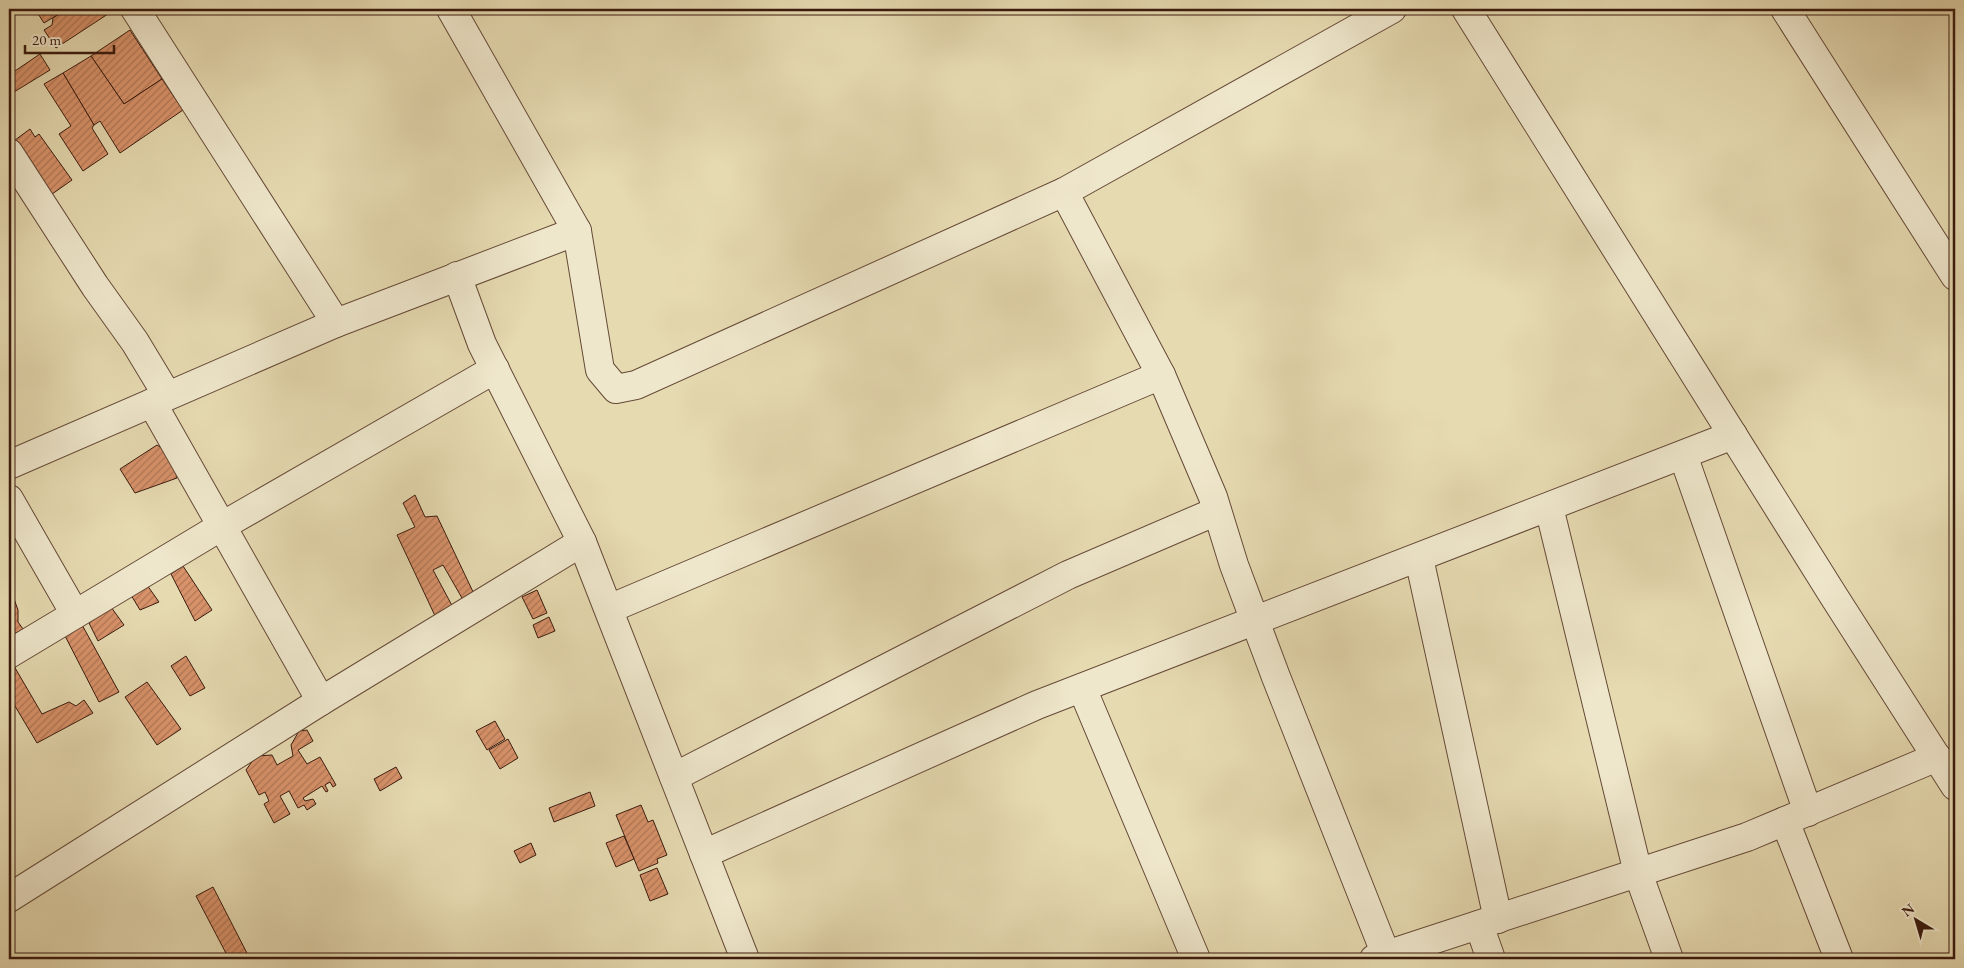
<svg xmlns="http://www.w3.org/2000/svg" width="1964" height="968" font-family="'EB Garamond',serif">
<style>
.building{fill:url(#building-hatch);stroke:#3a1a0e}
.lines{fill:none;stroke-linecap:round;stroke-linejoin:round}
.minor-casing{stroke:#654a37;stroke-width:30}
.minor{stroke:#efe7cc;stroke-width:28}
</style>
<defs>
<pattern id="building-hatch" width="6" height="6" patternUnits="userSpaceOnUse" patternTransform="scale(1.25)"><rect width="6" height="6" fill="#d9936b"/><path d="M-1 1l2-2M0 6l6-6M5 7l2-2" fill="none" stroke="#b17756"/></pattern>
</defs>
<rect width="100%" height="100%" fill="#e6dab1"/>
<filter id="stains"><feTurbulence type="fractalNoise" baseFrequency=".004" numOctaves="4"/><feColorMatrix values="0 0 0 0 .2 0 0 0 0 .09 0 0 0 0 .02 0 0 0 .5 -.17"/></filter>
<radialGradient id="worn" r=".72"><stop offset=".6" stop-color="#630" stop-opacity="0"/><stop offset="1" stop-color="#630" stop-opacity=".3"/></radialGradient>
<g class="building">
<path d="M35 9H67L44 23Z"/>
<path d="M67 9H74L78 15 87 9H108L111 12 56 48 44 30 52 25 53 18Z"/>
<path d="M130 30 162 79 124 104 91 56Z"/>
<path d="M40 54 50 70 9 95V75Z"/>
<path d="M91 56 124 104 162 79 183 110 120 153 100 121 94 125 63 73Z"/>
<path d="M63 73 94 125 92 128 108 154 83 171 59 134 71 126 44 84Z"/>
<path d="M30 129 35 137 39 134 72 180 45 199 11 143Z"/>
<path d="M157 445 172 455 177 478 135 493 120 469Z"/>
<path d="M415 495 425 517 437 516 475 596 466 605 443 565 433 570 456 613 437 620 397 535 415 527 403 503Z"/>
<path d="M183 566 212 610 195 621 171 574Z"/>
<path d="M9 585 18 610V622L23 629 9 637Z"/>
<path d="M147 585 159 602 140 610 131 595Z"/>
<path d="M537 590 547 613 533 619 522 597Z"/>
<path d="M111 607 124 625 98 641 89 623Z"/>
<path d="M549 617 555 631 538 638 533 625Z"/>
<path d="M81 623 119 692 99 702 63 632Z"/>
<path d="M186 656 205 688 190 696 171 666Z"/>
<path d="M11 661 42 714 69 702 76 706 84 700 93 713 37 743 9 696V663Z"/>
<path d="M147 682 181 729 157 745 125 697Z"/>
<path d="M495 721 505 739 487 750 476 731Z"/>
<path d="M307 730 313 741 298 750 307 764 320 757 336 785 333 787 330 782 325 785 328 791 326 792 322 786 303 798 305 801 313 799 316 804 307 810 304 805 298 808 289 791 280 796 290 814 274 823 264 804 269 801 265 792 259 795 246 770 256 756 272 755 277 765 293 756 291 745 299 731Z"/>
<path d="M508 739 518 758 500 769 489 750Z"/>
<path d="M396 767 402 778 380 791 374 779Z"/>
<path d="M590 792 595 806 554 822 549 808Z"/>
<path d="M641 805 648 822 653 820 667 855 657 859 658 863 639 871 616 815Z"/>
<path d="M624 836 634 859 616 867 606 843Z"/>
<path d="M531 843 536 855 520 863 514 851Z"/>
<path d="M657 868 668 894 650 901 640 875Z"/>
<path d="M213 887 250 959H229L196 896Z"/>
</g>
<g class="lines">
<g class="minor-casing">
<g id="minor">
<path d="M135 9 336 323"/>
<path d="M451 9 577 231 600 370 616 389 636 385 1064 192 1392 9"/>
<path d="M1466 9 1833 595 1955 786"/>
<path d="M1785 9 1955 276"/>
<path d="M9 153 95 286 135 342 167 395"/>
<path d="M457 276 482 344 582 542"/>
<path d="M1161 375 1213 497 1234 565 1276 677 1386 955"/>
<path d="M152 403 321 701"/>
<path d="M1683 455 1808 812"/>
<path d="M9 465 336 323 577 231"/>
<path d="M9 499 75 614"/>
<path d="M1549 507 1638 873 1669 959"/>
<path d="M1419 558 1498 919"/>
<path d="M609 609 1161 375 1064 192"/>
<path d="M9 654 222 526 495 369"/>
<path d="M1082 688 1196 959"/>
<path d="M674 777 1068 575 1217 511"/>
<path d="M1785 821 1839 959"/>
<path d="M704 854 1037 705 1733 435"/>
<path d="M9 898 321 701 582 542 745 959"/>
<path d="M1479 925 1491 959"/>
<path d="M1374 959 1747 837 1937 757"/>
</g>
</g>
<use href="#minor" class="minor"/>
</g>
<rect width="1964" height="968" fill="none" stroke="#e6dab1" stroke-width="30"/>
<rect x="10" y="10" width="1944" height="948" fill="none" stroke="#3a1a0e" stroke-width="2.5"/>
<rect x="15" y="15" width="1934" height="938" fill="none" stroke="#3a1a0e"/>
<g transform="translate(1916 920) rotate(322)" stroke="#efe7cc" stroke-width="4" paint-order="stroke">
<path d="M0-4L9 19L0 12L-9 19Z" fill="#3a1a0e"/>
<text y="-8" font-size="14" font-weight="bold" text-anchor="middle" fill="#3a1a0e">N</text>
</g>
<path d="M25 45v8h89v-8" fill="none" stroke="#3a1a0e" stroke-width="2.5"/>
<text x="32" y="45" font-size="15" fill="#3a1a0e" stroke="#efe7cc" stroke-width="4" paint-order="stroke">20 m</text>
<rect width="100%" height="100%" filter="url(#stains)"/>
<rect width="100%" height="100%" fill="url(#worn)"/>
</svg>
